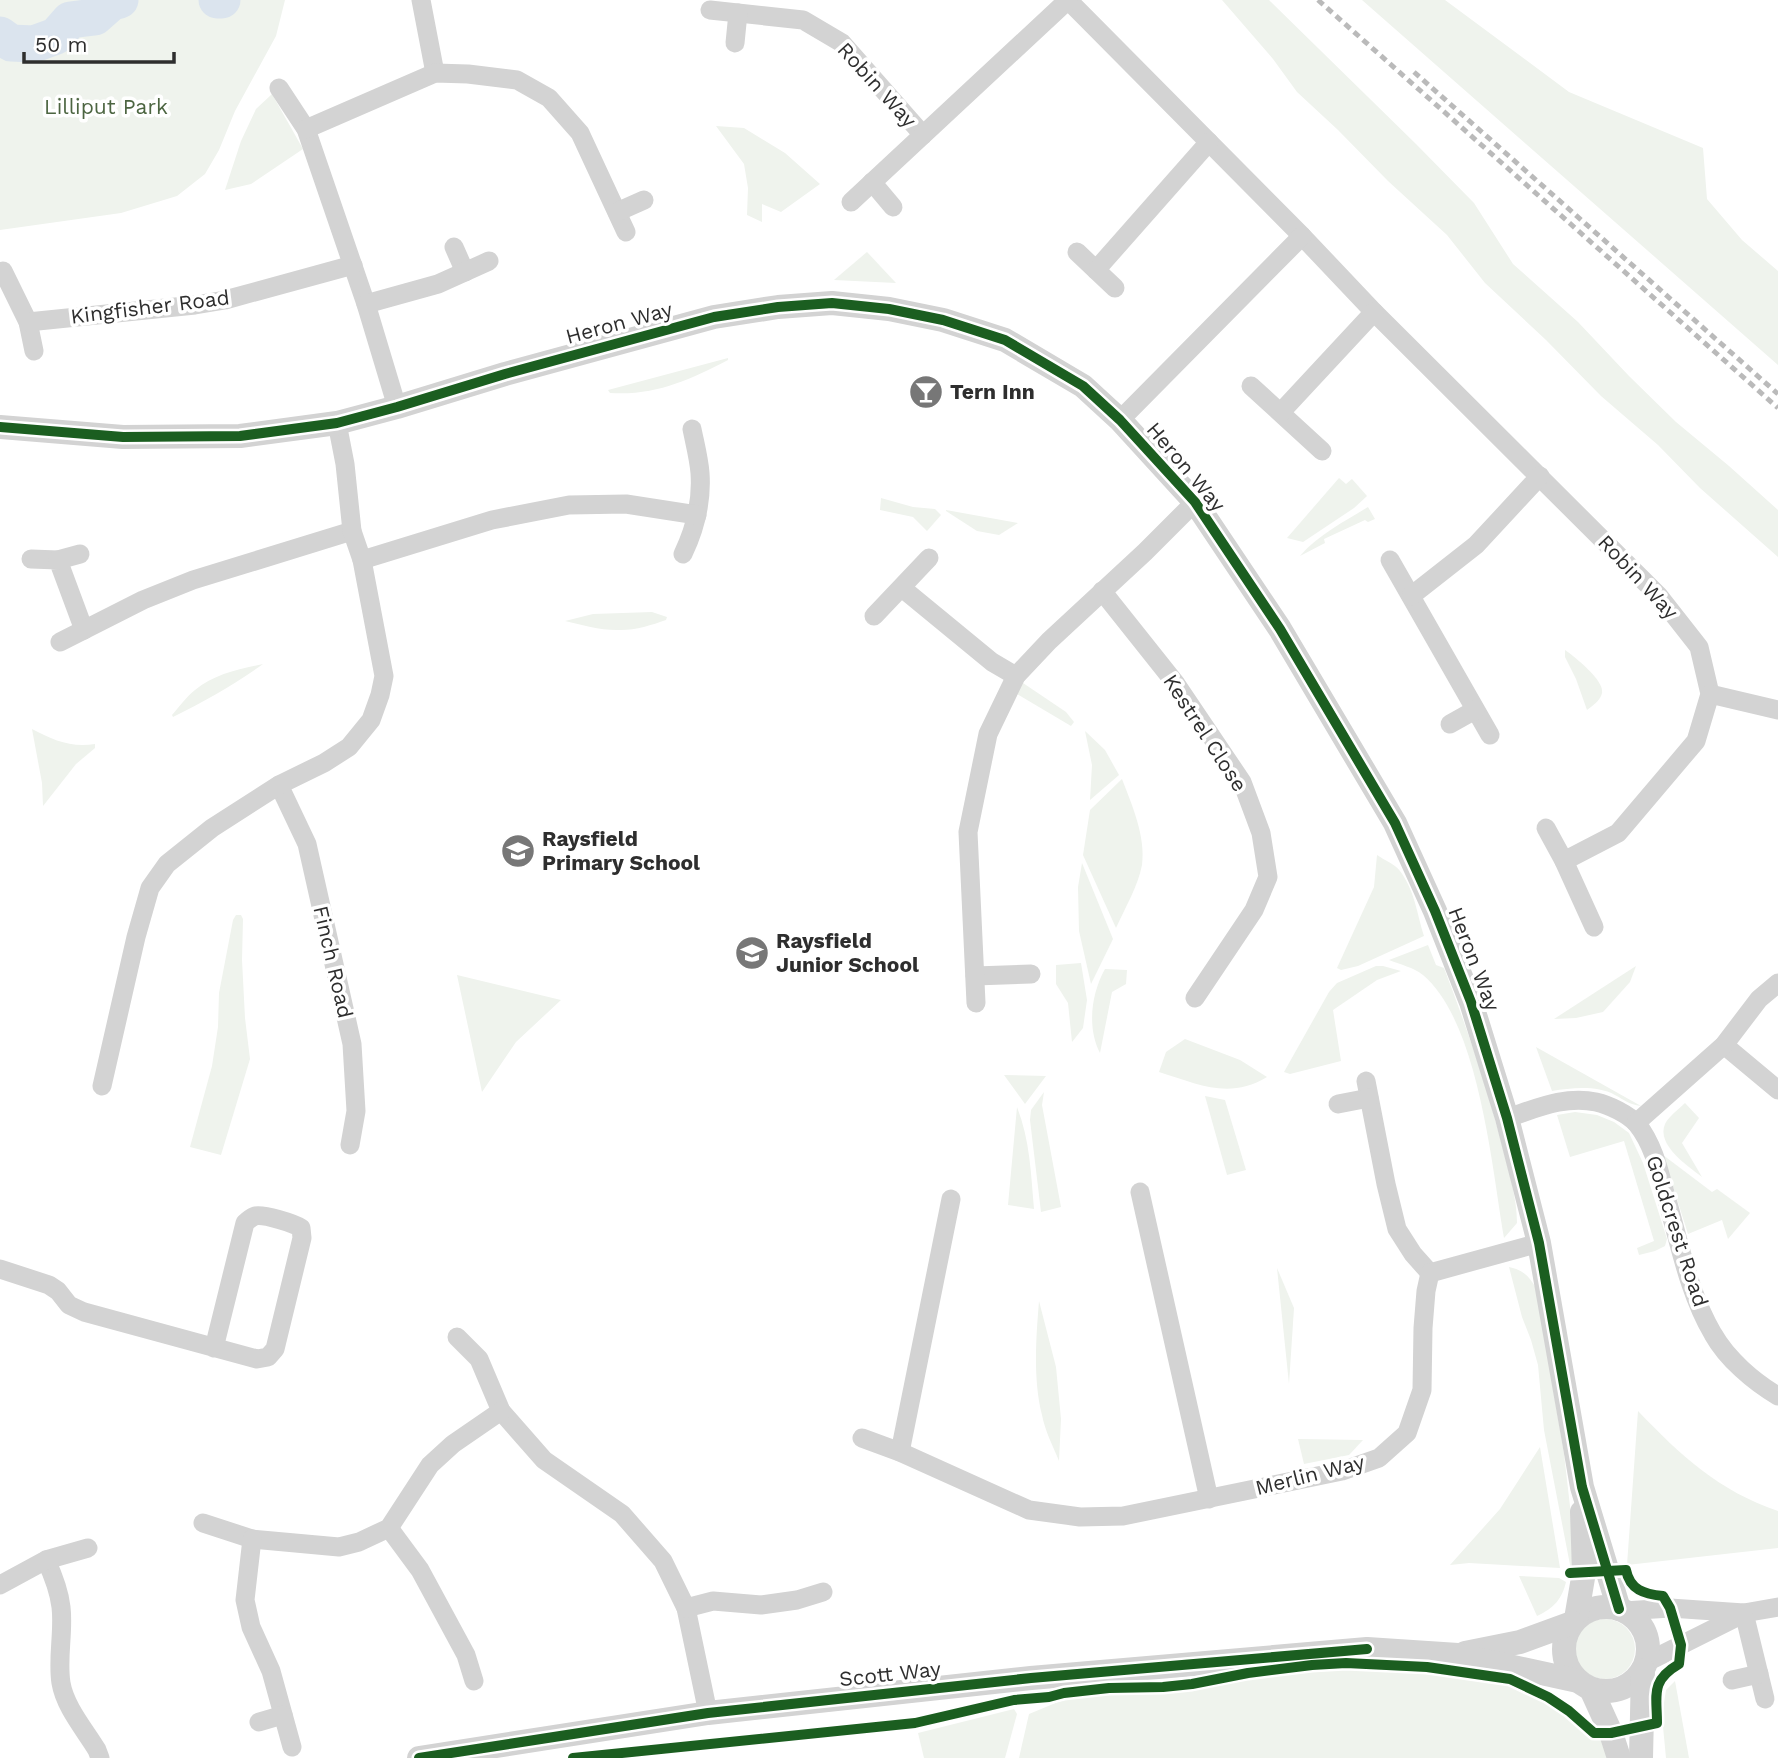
<svg xmlns="http://www.w3.org/2000/svg" width="1778" height="1758" font-family="'Work Sans',sans-serif">
<style>
.green{fill:#eff3ed}
.lines{fill:none;stroke-linecap:round;stroke-linejoin:round}
.river{stroke:#dbe4ee;stroke-width:37}
.minor{stroke:#d3d3d3;stroke-width:19}
.tertiary{stroke:#d3d3d3;stroke-width:24}
.rail{stroke:#bababa;stroke-width:5;stroke-dasharray:7 5;stroke-linecap:butt}
.cycleway-casing{stroke:#fff;stroke-width:15}
.cycleway{stroke:#1b5e20;stroke-width:10}
.labels{text-anchor:middle;stroke-width:7;stroke-linejoin:round;paint-order:stroke}
.street-label{font-size:21px;fill:#2e2e2e;stroke:#fff}
.park-label{font-size:21px;fill:#4c6541;stroke:#fff}
.poi-label{font-size:21px;font-weight:bold;fill:#2e2e2e;stroke:#fff;text-anchor:start}
</style>
<rect width="100%" height="100%" fill="#fff"/>
<g class="green">
<path d="M0 0H285L276 36 235 111 219 150 205 174 177 196 121 213 0 230Z"/>
<path d="M1222 0H1269L1416 144 1474 203 1513 264 1578 322 1629 376 1676 422 1729 466 1778 510V557L1700 488 1658 445 1601 396 1546 340 1485 283 1447 235 1388 181 1338 130 1297 92 1273 59Z"/>
<path d="M1362 0H1445L1569 92 1703 148 1707 199 1742 240 1778 271V365Z"/>
<path d="M272 94 303 149 251 184 225 190 241 141 256 109Z"/>
<path d="M716 126 744 128 785 153 820 184 781 212 762 204V222L747 215 748 188 744 164Z"/>
<path d="M867 252 896 283 834 280Z"/>
<path d="M728 358V360C689 380 655 396 610 393L608 390Z"/>
<path d="M1339 478 1346 484 1352 479 1367 496 1354 508 1303 542 1287 538Z"/>
<path d="M881 498 913 507 935 509 941 515 927 531 913 517 880 510Z"/>
<path d="M1368 507 1375 519 1368 522 1365 520 1324 539 1325 543 1300 556C1318 535 1345 521 1368 507Z"/>
<path d="M946 511V510L1018 523 999 535 977 531Z"/>
<path d="M652 612 667 617 666 620C652 625 636 630 621 630 602 631 583 625 565 621L593 614Z"/>
<path d="M1565 650C1575 657 1605 681 1602 693 1601 700 1592 706 1587 710L1576 679 1565 657Z"/>
<path d="M263 664C234 685 205 701 173 717L172 715C179 707 186 697 195 690 214 674 239 669 263 664Z"/>
<path d="M1023 683 1066 712 1074 722 1071 726 1017 694Z"/>
<path d="M32 729C53 740 71 748 95 744V748L76 764 43 806 42 783Z"/>
<path d="M1085 731 1105 750 1119 775 1090 800 1092 765Z"/>
<path d="M1122 779C1132 805 1146 837 1142 865 1138 886 1125 908 1116 928L1083 855 1090 810Z"/>
<path d="M1377 855C1384 860 1395 864 1400 871 1415 891 1417 914 1424 936L1358 966 1341 970 1337 968 1374 887Z"/>
<path d="M1082 863 1113 939 1091 984 1079 931 1078 887Z"/>
<path d="M236 915H241L243 919 242 960 245 1018 250 1059 221 1155 190 1147 212 1066 218 1027 219 993 233 920Z"/>
<path d="M1428 945 1436 965 1444 968C1467 1028 1487 1087 1503 1149 1509 1173 1517 1198 1517 1223L1504 1238C1492 1168 1479 1022 1423 975 1413 967 1401 965 1389 960Z"/>
<path d="M1081 963 1087 1000 1083 1028 1072 1042 1068 1003 1056 984V965Z"/>
<path d="M1376 966H1383L1401 971 1377 980 1333 1010 1341 1061 1290 1074 1284 1072 1329 992 1337 983Z"/>
<path d="M1636 966 1630 982 1603 1012 1576 1018 1554 1019Z"/>
<path d="M1105 969 1127 970 1126 984 1112 992 1100 1053C1087 1028 1091 994 1105 969Z"/>
<path d="M457 975 561 1000 516 1042 482 1092Z"/>
<path d="M1185 1039 1240 1060 1267 1077C1229 1100 1198 1084 1159 1072L1166 1052Z"/>
<path d="M1536 1047 1641 1106C1628 1104 1626 1101 1615 1095 1596 1085 1572 1088 1552 1091Z"/>
<path d="M1004 1075 1046 1076 1025 1104Z"/>
<path d="M1044 1092 1042 1105 1061 1207 1041 1212 1030 1120 1031 1110Z"/>
<path d="M1205 1096 1225 1100 1246 1170 1227 1175Z"/>
<path d="M1685 1103 1699 1118 1682 1143 1702 1177C1688 1166 1656 1145 1665 1124 1669 1116 1679 1109 1685 1103Z"/>
<path d="M1017 1107C1030 1140 1031 1174 1034 1209L1008 1205Z"/>
<path d="M1575 1112 1597 1115 1614 1122 1629 1133 1643 1163 1667 1239 1665 1246 1655 1251 1639 1255 1637 1248 1654 1241 1624 1141 1570 1157 1557 1115Z"/>
<path d="M1663 1155 1712 1192 1717 1189 1750 1213 1728 1239 1722 1220 1688 1234Z"/>
<path d="M1509 1267C1523 1270 1529 1276 1536 1288L1564 1454 1571 1515 1574 1570H1571L1544 1430 1538 1365 1531 1340 1522 1317Z"/>
<path d="M1277 1268 1294 1308 1289 1384Z"/>
<path d="M1039 1301 1056 1367 1061 1419 1059 1461C1053 1446 1045 1431 1042 1415 1033 1379 1036 1338 1039 1301Z"/>
<path d="M1638 1411C1680 1455 1719 1491 1778 1511V1548L1627 1565Z"/>
<path d="M1298 1439 1363 1440 1349 1455 1304 1464Z"/>
<path d="M1540 1447 1560 1568 1469 1563 1450 1565 1500 1509Z"/>
<path d="M1519 1576 1559 1578 1566 1582C1562 1599 1554 1608 1537 1616Z"/>
<circle cx="1605" cy="1649" r="30"/>
<path d="M1346 1667 1391 1668 1426 1671 1509 1683 1546 1700 1567 1714 1593 1737H1602L1607 1758H1019L1029 1714 1058 1702 1098 1691H1163L1193 1688 1249 1676 1313 1669Z"/>
<path d="M1675 1681 1689 1758H1666L1662 1716 1666 1690Z"/>
<path d="M1014 1709 1017 1714 1005 1758H924L918 1733Z"/>
</g>
<g class="lines">
<g class="river">
<path d="M217 0H222"/>
<path d="M0 35 11 43 34 44 56 36 70 20 95 17 112 2 120 0"/>
</g>
<g class="minor">
<path d="M421 0 435 73"/>
<path d="M1068 0 1302 236 1374 312 1659 596 1699 647 1710 694 1696 741 1618 833 1564 861"/>
<path d="M710 10 803 20 842 43 923 135"/>
<path d="M735 43 738 13"/>
<path d="M279 88 306 129 366 304 397 407"/>
<path d="M306 129 435 73 468 74 517 80 549 98 580 133 626 232"/>
<path d="M872 182 893 207"/>
<path d="M851 202 1068 0"/>
<path d="M617 212 644 200"/>
<path d="M454 247 465 272"/>
<path d="M1077 252 1096 270 1209 142"/>
<path d="M1096 270 1115 288"/>
<path d="M3 271 28 322 34 351"/>
<path d="M366 304 438 284 489 261"/>
<path d="M28 322 195 305 225 300 353 265"/>
<path d="M1251 386 1322 451"/>
<path d="M1281 412 1374 312"/>
<path d="M1120 420 1302 236"/>
<path d="M683 554C695 529 702 501 700 473 699 459 695 444 692 429"/>
<path d="M31 559 58 560 84 630"/>
<path d="M58 560 80 554"/>
<path d="M362 560 492 520 569 505 626 504 697 515"/>
<path d="M1390 560 1490 735"/>
<path d="M902 588 992 662 1016 676"/>
<path d="M1102 591 1176 684 1242 782 1261 833 1268 877 1254 910 1195 998"/>
<path d="M1411 596 1476 545 1540 476"/>
<path d="M874 616 929 558"/>
<path d="M60 642 143 600 193 580 352 531"/>
<path d="M1710 694 1778 710"/>
<path d="M1450 724 1475 710"/>
<path d="M279 785 307 844 352 1044 356 1111 350 1145"/>
<path d="M1546 828 1564 861 1594 927"/>
<path d="M975 976 1031 974"/>
<path d="M976 1003 968 832 988 734 1016 676 1049 641 1145 552 1195 502"/>
<path d="M1724 1045 1778 1090"/>
<path d="M1366 1081 1386 1184 1397 1229 1413 1254 1430 1273"/>
<path d="M102 1086 136 937 150 888 167 864 212 828 279 785 324 763 349 747 371 720 380 695 384 676 362 560 352 531 345 464 337 423"/>
<path d="M1338 1104 1369 1098"/>
<path d="M1507 1118C1535 1109 1565 1095 1596 1102 1609 1105 1628 1114 1637 1124 1653 1144 1659 1170 1665 1193 1679 1240 1688 1292 1713 1334 1727 1359 1754 1382 1778 1396"/>
<path d="M1636 1123 1724 1045 1759 999 1778 983"/>
<path d="M1140 1192 1209 1499"/>
<path d="M0 1269 49 1285 58 1291 69 1305 84 1312 257 1359 268 1357 275 1349 302 1238 301 1228C293 1223 264 1214 255 1216 250 1218 249 1219 245 1223L214 1348"/>
<path d="M457 1337 479 1359 501 1411 544 1460 622 1514 663 1561 686 1608 708 1713"/>
<path d="M862 1438 900 1452 1029 1510 1080 1517 1123 1516 1342 1471 1379 1458 1407 1433 1422 1390 1423 1328 1426 1291 1430 1273 1539 1243"/>
<path d="M900 1452 951 1199"/>
<path d="M203 1523 252 1539 339 1547 359 1542 389 1528 430 1465 453 1444 501 1411"/>
<path d="M389 1528 420 1570 466 1655 474 1681"/>
<path d="M252 1539 245 1600 251 1627 271 1671 292 1747"/>
<path d="M46 1560C53 1575 59 1590 61 1607 64 1632 57 1658 61 1683 65 1707 85 1730 97 1750L100 1758"/>
<path d="M0 1585 46 1560 88 1548"/>
<path d="M686 1608 713 1601 761 1605 797 1600 823 1592"/>
<path d="M1624 1611 1670 1608 1744 1613 1778 1607"/>
<path d="M1744 1613 1765 1699"/>
<path d="M1647 1662 1743 1614"/>
<path d="M1732 1680 1759 1674"/>
<path d="M259 1722 283 1715"/>
</g>
<g class="tertiary">
<path d="M0 427 123 437 240 436 337 423 397 407 505 374 714 317 778 307 832 303 889 309 943 320 1005 340 1083 386 1120 420 1195 502 1280 629 1395 823 1435 911 1471 1002 1507 1118 1539 1243 1582 1487 1619 1609"/>
<circle cx="1606" cy="1649" r="42"/>
<path d="M1576 1619 1584 1572 1582 1512"/>
<path d="M1465 1653 1520 1642 1572 1623"/>
<path d="M1591 1689 1611 1733 1619 1758"/>
<path d="M419 1758 708 1713 1031 1678 1367 1649 1458 1655 1578 1681"/>
<path d="M1641 1758 1643 1670"/>
</g>
<g class="rail">
<path d="M1318 0 1778 408"/>
<path d="M1414 72 1778 394"/>
</g>
<g class="cycleway-casing">
<g id="cycleway">
<path d="M0 427 123 437 240 436 337 423 397 407 505 374 714 317 778 307 832 303 889 309 943 320 1005 340 1083 386 1120 420 1195 502 1280 629 1395 823 1435 911 1471 1002 1507 1118 1539 1243 1582 1487 1619 1609"/>
<path d="M419 1758 708 1713 1031 1678 1367 1649"/>
<path d="M573 1758 915 1723 1014 1700 1049 1697 1064 1693 1109 1688 1163 1687 1192 1684 1248 1673 1312 1665 1346 1663 1427 1667 1510 1679 1548 1697 1569 1711 1594 1733H1611L1657 1723C1657 1695 1650 1681 1679 1664L1681 1645 1670 1608 1663 1596C1644 1594 1630 1590 1626 1570L1570 1573"/>
</g>
</g>
<use href="#cycleway" class="cycleway"/>
</g>
<defs>
<g id="bar-disc" transform="scale(1.75)"><circle r="9.5" fill="#777" stroke="#fff"/><path d="M-6-5H6L.8 .8V4.5H3.5V6h-7V4.5H-.8V.8Z" fill="#fff"/></g>
<g id="school-disc" transform="scale(1.75)"><circle r="9.5" fill="#777" stroke="#fff"/><path d="M0-5L7-2L0 1L-7-2ZM-4 1L0 2.5L4 1V4Q0 6-4 4Z" fill="#fff"/></g>
</defs>
<g fill-rule="evenodd">
<use href="#bar-disc" x="926" y="392"/>
<use href="#school-disc" x="518" y="851"/>
<use href="#school-disc" x="752" y="953"/>
</g>
<g class="labels">
<g class="street-label">
<text transform="translate(877 85) rotate(48)" y="7">Robin Way</text>
<text transform="translate(150 307) rotate(-7)" y="7">Kingfisher Road</text>
<text transform="translate(619 323) rotate(-15)" y="7">Heron Way</text>
<text transform="translate(1186 467) rotate(50)" y="7">Heron Way</text>
<text transform="translate(1638 577) rotate(47)" y="7">Robin Way</text>
<text transform="translate(1205 733) rotate(57)" y="7">Kestrel Close</text>
<text transform="translate(1474 959) rotate(69)" y="7">Heron Way</text>
<text transform="translate(333 962) rotate(77)" y="7">Finch Road</text>
<text transform="translate(1677 1231) rotate(72)" y="7">Goldcrest Road</text>
<text transform="translate(1310 1475) rotate(-14)" y="7">Merlin Way</text>
<text transform="translate(890 1674) rotate(-6)" y="7">Scott Way</text>
</g>
<g class="park-label">
<text x="106" y="114">Lilliput Park</text>
</g>
<g class="poi-label">
<text x="950" y="399">Tern Inn</text>
<text x="542" y="846">Raysfield<tspan x="542" dy="24">Primary School</tspan></text>
<text x="776" y="948">Raysfield<tspan x="776" dy="24">Junior School</tspan></text>
</g>
</g>
<path d="M24 52v10h150v-10" fill="none" stroke="#2e2e2e" stroke-width="3.5"/>
<text x="35" y="52" font-size="21" fill="#2e2e2e" stroke="#ffffff" stroke-width="5" paint-order="stroke">50 m</text>
</svg>
